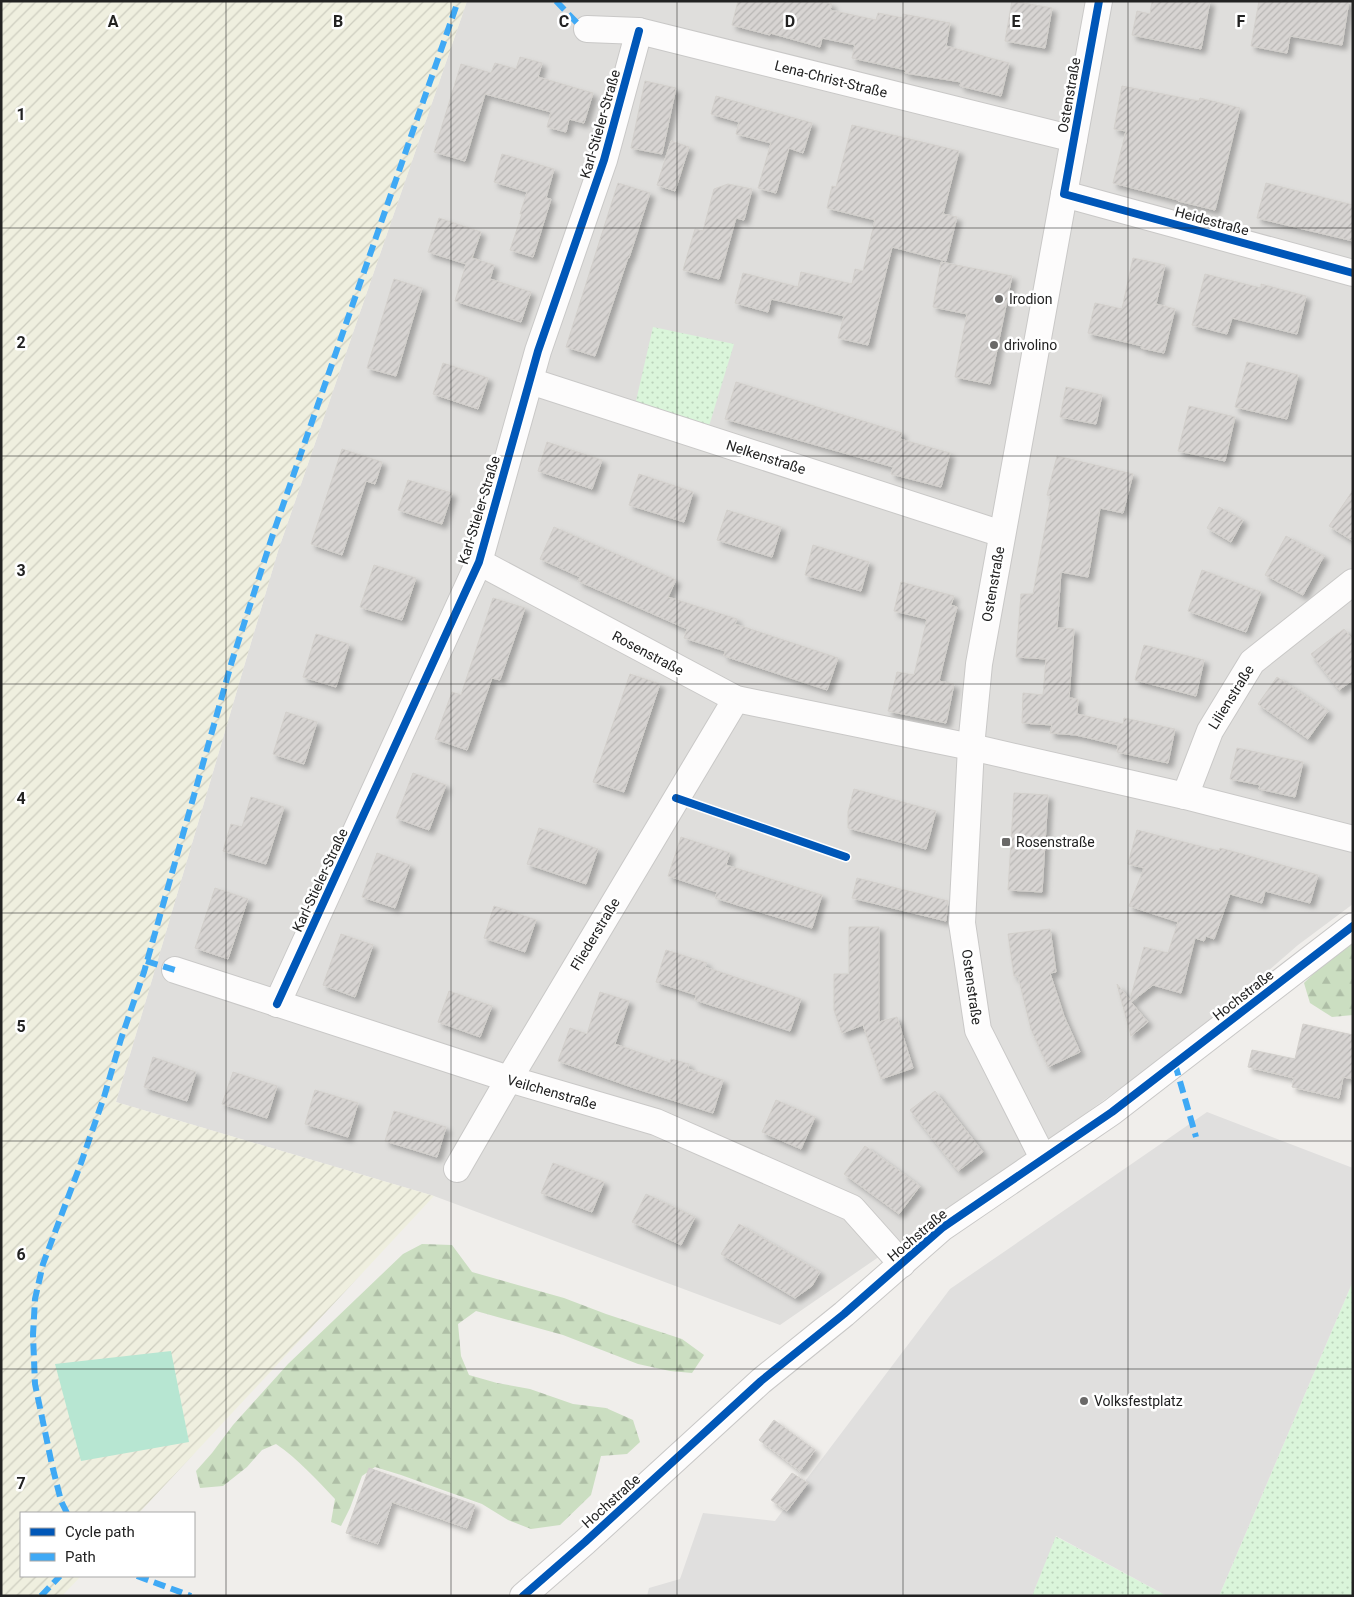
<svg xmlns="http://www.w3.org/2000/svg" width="1354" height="1597" font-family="Roboto,sans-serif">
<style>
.residential{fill:#dfdedc}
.farmland{fill:url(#farmland-furrows)}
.forest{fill:url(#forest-firs)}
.park{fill:url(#park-dots)}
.pitch{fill:#b7e6d2}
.parking{fill:#e0dfde}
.building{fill:url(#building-hatch);stroke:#d3d0cc;filter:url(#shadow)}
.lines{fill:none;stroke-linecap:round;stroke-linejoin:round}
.minor-casing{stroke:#c9c8c7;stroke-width:28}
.minor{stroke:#fdfcfc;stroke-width:26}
.quiet{stroke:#3fa9f5;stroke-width:6;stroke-dasharray:12 6;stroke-linecap:butt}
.cycleway-casing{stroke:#fff;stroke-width:11}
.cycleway{stroke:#0057b8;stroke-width:8}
.grid{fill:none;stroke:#222;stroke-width:1;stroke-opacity:0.55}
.poi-dot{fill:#6a6968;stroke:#fff;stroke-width:2}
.labels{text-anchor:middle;stroke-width:5;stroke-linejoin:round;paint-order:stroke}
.street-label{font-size:14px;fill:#222;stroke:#fff}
.poi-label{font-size:14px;fill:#222;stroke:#fff;text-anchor:start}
.grid-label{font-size:16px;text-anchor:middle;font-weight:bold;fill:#222;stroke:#fff;stroke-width:5;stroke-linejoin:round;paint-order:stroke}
</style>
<defs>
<pattern id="farmland-furrows" width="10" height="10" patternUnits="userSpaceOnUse" patternTransform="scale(1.25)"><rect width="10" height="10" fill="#efefdf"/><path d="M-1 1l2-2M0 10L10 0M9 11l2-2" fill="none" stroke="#cdcdbf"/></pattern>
<pattern id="forest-firs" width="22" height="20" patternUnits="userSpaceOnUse" patternTransform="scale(1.25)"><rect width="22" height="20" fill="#cbdec1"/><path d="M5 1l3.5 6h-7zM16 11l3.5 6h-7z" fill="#aebea6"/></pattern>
<pattern id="park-dots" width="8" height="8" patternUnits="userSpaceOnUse" patternTransform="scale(1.25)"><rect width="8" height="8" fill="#daf5da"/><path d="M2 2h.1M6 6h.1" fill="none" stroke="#bbd2bb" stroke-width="1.8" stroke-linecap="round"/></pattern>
<pattern id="building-hatch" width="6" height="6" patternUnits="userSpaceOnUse" patternTransform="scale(1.25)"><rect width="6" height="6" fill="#d7d4d2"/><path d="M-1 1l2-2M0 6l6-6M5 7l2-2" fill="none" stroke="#b8b6b4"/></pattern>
<filter id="shadow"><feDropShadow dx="4.5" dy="4.5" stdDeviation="2.5" flood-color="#0004"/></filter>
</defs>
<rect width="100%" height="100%" fill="#f0eeeb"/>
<path class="residential" d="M467 1H1353V904L1298 945 1198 1032 1057 1134 780 1325 434 1196 116 1102 278 551Z"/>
<path class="farmland" d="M1 1H467L278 551 116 1102 434 1196 139 1513H21V1576H81L62 1596H1Z"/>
<g class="forest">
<path d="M1353 943V1015L1332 1017 1310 1003 1304 983 1335 952Z"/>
<path d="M422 1244 452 1245 472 1272 564 1298 606 1314 682 1339 704 1355 692 1373 670 1371 638 1364 563 1335 476 1311 458 1324 461 1356 469 1375 497 1383 530 1389 573 1404 606 1408 633 1420 640 1442 627 1454 601 1456 591 1495 560 1525 531 1529 508 1520 482 1504 401 1475 375 1467 362 1476 350 1508 341 1526 331 1522 335 1499C316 1479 298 1459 276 1444L262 1450 247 1467 223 1486 200 1488 196 1471 212 1453 233 1425 288 1364 403 1254Z"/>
</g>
<g class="park">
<path d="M653 327 734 344 709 426 636 401Z"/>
<path d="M1353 1281V1596H1219Z"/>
<path d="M1055 1536 1167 1596H1032Z"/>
</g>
<path class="pitch" d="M171 1351 189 1442 81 1461 55 1364Z"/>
<path class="parking" d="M1207 1112 1353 1168V1281L1219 1596H1167L1056 1536 1032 1596H647L649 1588 680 1579 703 1513 775 1521 950 1289Z"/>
<g class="building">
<path d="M738 1H820L832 4 830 10 876 20 878 13 903 18V14L950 23 946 46 1009 63 1001 96 960 86 961 82 905 73 906 70 852 58 855 45 822 38 820 47 770 33V35L732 25Z"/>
<path d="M1012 1 1052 8 1045 48 1005 41Z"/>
<path d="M1152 1H1210L1201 49 1132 35 1137 11 1150 14Z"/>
<path d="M1259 1H1349L1342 45 1290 36 1287 53 1251 46Z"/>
<path d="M520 57 542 63 538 77 593 93 584 123 569 119 566 132 547 127 551 112 485 94 465 161 434 152 461 64 491 73 495 63 516 69Z"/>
<path d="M645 81 676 88 662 154 631 148Z"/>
<path d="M1122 86 1199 101 1200 98 1240 108 1215 210 1178 201V200L1113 183 1126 131 1114 129Z"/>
<path d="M716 96 812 123 803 153 789 148 776 193 758 188 771 143 736 134 739 122 711 114Z"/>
<path d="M852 125 959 151 943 214 957 217 946 261 892 247 868 345 838 338 844 316 771 299 768 312 735 303 743 273 798 287 801 272 852 284 855 269 863 271 875 220 827 208 832 186 836 187Z"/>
<path d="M671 141 689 147 675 191 657 185Z"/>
<path d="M502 154 554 169 546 198 551 199 533 257 510 250 522 214H520L527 192 494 182Z"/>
<path d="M618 183 650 193 629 258H628L595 356 566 347Z"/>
<path d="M1266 183 1353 205V241L1257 218Z"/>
<path d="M728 184 752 189 744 220 736 218 719 279 683 270 695 229 703 231 714 189Z"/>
<path d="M439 218 481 232 472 258 494 265 490 279 531 292 521 322 455 301 466 264 428 252Z"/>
<path d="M1133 258 1165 265 1156 304 1175 309 1164 353 1141 348 1142 346 1088 333 1095 303 1122 309Z"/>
<path d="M941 262 1012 276 990 384 955 377 967 314 933 307Z"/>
<path d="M1205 274 1261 288V284L1306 296 1297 334 1232 318 1227 334 1192 325Z"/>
<path d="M394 279 422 288 396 376 367 368Z"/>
<path d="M1247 362 1298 375 1287 419 1235 407Z"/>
<path d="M443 363 488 378 478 409 433 394Z"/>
<path d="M736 382 902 433 900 439 950 453 941 487 891 474 893 467 725 419Z"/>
<path d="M1066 387 1102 395 1096 424 1060 417Z"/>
<path d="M1189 406 1235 417 1225 461 1178 451Z"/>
<path d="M547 442 602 460 592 489 538 471Z"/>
<path d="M342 449 382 462 375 484 366 481 342 555 311 544Z"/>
<path d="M1057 456 1133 474 1123 513 1100 508 1088 577 1061 572 1057 628 1074 629 1069 698 1078 699 1077 714 1123 724 1124 718 1175 729 1168 763 1117 752 1118 745 1076 735 1050 733 1052 725 1022 723 1023 693 1043 695 1046 659 1016 657 1021 594H1033L1051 496 1047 495Z"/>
<path d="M639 474 693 492 684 522 629 505Z"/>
<path d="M408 480 452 493 442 524 398 510Z"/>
<path d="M1353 490V541L1329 526Z"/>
<path d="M1219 507 1243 520 1231 542 1207 528Z"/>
<path d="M727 510 781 527 772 557 717 540Z"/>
<path d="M554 527 676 580 668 597 737 619 735 624 838 658 827 690 724 656 725 651 684 638 687 629 578 581 580 577 540 559Z"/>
<path d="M1286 536 1324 556 1303 595 1265 575Z"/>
<path d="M813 545 869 562 861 591 805 575Z"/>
<path d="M374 565 416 578 402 620 360 607Z"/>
<path d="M1202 570 1261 592 1246 632 1188 611Z"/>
<path d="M901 582 954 596 951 605 957 607 939 681 954 684 946 723 888 711 897 672 914 675 927 619 894 611Z"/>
<path d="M493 598 525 608 500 680 492 678 467 750 435 739 452 692 461 695Z"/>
<path d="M1344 629 1353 640V680L1339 690 1311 654Z"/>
<path d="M316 634 349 644 336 687 303 677Z"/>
<path d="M1144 645 1204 660 1196 696 1135 680Z"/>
<path d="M630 674 660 684 624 792 593 782Z"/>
<path d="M1277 677 1328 711 1308 739 1258 704Z"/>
<path d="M286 712 317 722 304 764 273 754Z"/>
<path d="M1237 748 1303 762 1295 797 1259 789 1260 785 1230 779Z"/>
<path d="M413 773 446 785 429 830 396 818Z"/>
<path d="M854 789 936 811 926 849 848 828V812Z"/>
<path d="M1014 793 1048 795 1042 892 1008 890Z"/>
<path d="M251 797 284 807 266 864 223 851 231 824 242 827Z"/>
<path d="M539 828 598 849 586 884 527 864Z"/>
<path d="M1137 830 1219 851 1220 848 1318 875 1310 903 1265 891 1262 903 1230 894 1214 939 1206 936 1204 941 1195 938 1181 993 1153 985 1131 1002 1148 1022 1131 1036 1117 984 1130 1000 1144 947 1168 953 1178 922 1129 906 1144 868 1128 864Z"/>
<path d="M681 837 730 853 726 865 822 895 812 928 715 898 717 892 668 876Z"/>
<path d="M377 853 410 865 395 908 362 897Z"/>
<path d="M857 878 948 901 946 921 852 898Z"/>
<path d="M215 888 248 899 228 959 195 948Z"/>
<path d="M494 906 536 920 525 952 484 938Z"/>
<path d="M849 927H879V1022L897 1017 913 1068 881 1079 863 1025 842 1033 834 1010V974H849Z"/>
<path d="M1050 929 1056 972 1050 973 1064 1016 1080 1052 1048 1067 1031 1029 1018 976H1014L1008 934Z"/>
<path d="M341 934 373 945 355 997 323 985Z"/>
<path d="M666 950 707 963 705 967 801 999 790 1031 695 1000 696 995 656 982Z"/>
<path d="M449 991 492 1006 480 1037 438 1022Z"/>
<path d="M600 992 629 1001 615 1044 670 1063 671 1059 689 1064 688 1069 723 1080 713 1113 634 1088 558 1061 570 1028 587 1034Z"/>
<path d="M1303 1024 1353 1035V1079L1343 1077 1339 1098 1292 1087 1294 1078 1248 1067 1252 1050 1295 1059Z"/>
<path d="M153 1057 196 1072 187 1101 144 1087Z"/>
<path d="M233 1072 277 1086 267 1118 222 1104Z"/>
<path d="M315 1090 358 1103 348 1137 305 1124Z"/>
<path d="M935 1091 983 1152 958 1171 910 1110Z"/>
<path d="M776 1100 815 1117 801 1149 762 1132Z"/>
<path d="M394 1111 446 1127 437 1157 385 1141Z"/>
<path d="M865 1146 920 1186 899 1214 844 1174Z"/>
<path d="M553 1163 604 1182 592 1212 541 1193Z"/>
<path d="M646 1194 695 1217 681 1245 632 1222Z"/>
<path d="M739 1224 820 1272 812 1286 795 1298 721 1254Z"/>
<path d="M774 1420 815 1450 800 1471 759 1440Z"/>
<path d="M369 1468 475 1505 467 1528 392 1502 378 1544 346 1533Z"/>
<path d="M792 1473 808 1483 787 1511 771 1500Z"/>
</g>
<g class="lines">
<g class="minor-casing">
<g id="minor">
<path d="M587 29 639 31 1074 139"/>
<path d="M1064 194 1353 273"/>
<path d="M530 381 1002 534"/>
<path d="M479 562 736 699 971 747 1185 796 1353 839"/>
<path d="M1185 796 1210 731 1252 662 1353 582"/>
<path d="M175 970 509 1079 656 1122 852 1208 902 1264"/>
<path d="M277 1004 479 562 538 351 604 160 639 31"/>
<path d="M1043 1158 978 1030 962 923 971 747 979 664 1099 1"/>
<path d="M457 1169 509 1079 736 699"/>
<path d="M523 1596 585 1542 761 1381 844 1314 942 1228 1112 1112 1353 926"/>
</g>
</g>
<use href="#minor" class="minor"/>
<g class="quiet">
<path d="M556 1 579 25"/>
<path d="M146 961 175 970"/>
<path d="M1175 1064 1196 1137"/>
<path d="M67 1513 61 1501 52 1465 35 1384 33 1335 35 1299 43 1264 81 1163 104 1097 121 1039 144 972 232 661 273 534 458 1"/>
<path d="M137 1576 191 1596"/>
<path d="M41 1596 60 1576"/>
</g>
<g class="cycleway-casing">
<g id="cycleway">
<path d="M1099 1 1064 194 1353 273"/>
<path d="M676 798 846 857"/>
<path d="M277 1004 479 562 538 351 604 160 639 31"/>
<path d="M523 1596 585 1542 761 1381 844 1314 942 1228 1112 1112 1353 926"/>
</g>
</g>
<use href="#cycleway" class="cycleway"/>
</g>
<path class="grid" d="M226 1V1596M451 1V1596M677 1V1596M903 1V1596M1128 1V1596M1 228H1353M1 456H1353M1 684H1353M1 913H1353M1 1141H1353M1 1369H1353"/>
<g class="poi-dot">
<circle cx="999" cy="299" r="5"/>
<circle cx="994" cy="345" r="5"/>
<rect x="1001" y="837" width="10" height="10" rx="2.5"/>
<circle cx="1084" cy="1401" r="5"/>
</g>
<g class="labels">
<g class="street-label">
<text transform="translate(831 79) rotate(14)" y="5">Lena-Christ-Straße</text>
<text transform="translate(1069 95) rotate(-80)" y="5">Ostenstraße</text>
<text transform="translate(600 124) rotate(-74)" y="5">Karl-Stieler-Straße</text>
<text transform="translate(1212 221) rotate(15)" y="5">Heidestraße</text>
<text transform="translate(766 457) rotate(18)" y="5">Nelkenstraße</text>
<text transform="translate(479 510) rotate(-73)" y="5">Karl-Stieler-Straße</text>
<text transform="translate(993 584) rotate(-80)" y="5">Ostenstraße</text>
<text transform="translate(648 653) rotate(28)" y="5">Rosenstraße</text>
<text transform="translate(1231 697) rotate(-58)" y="5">Lilienstraße</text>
<text transform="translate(320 880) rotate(-65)" y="5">Karl-Stieler-Straße</text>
<text transform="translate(595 934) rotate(-59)" y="5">Fliederstraße</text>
<text transform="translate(972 987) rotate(82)" y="5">Ostenstraße</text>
<text transform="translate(1243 995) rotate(-38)" y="5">Hochstraße</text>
<text transform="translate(552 1092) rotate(16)" y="5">Veilchenstraße</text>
<text transform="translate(917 1235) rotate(-40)" y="5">Hochstraße</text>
<text transform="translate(611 1501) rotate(-42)" y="5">Hochstraße</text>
</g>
<g class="poi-label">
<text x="1009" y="304">Irodion</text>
<text x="1004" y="350">drivolino</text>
<text x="1016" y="847">Rosenstraße</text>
<text x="1094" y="1406">Volksfestplatz</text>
</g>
</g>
<g class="grid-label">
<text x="113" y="27">A</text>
<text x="338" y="27">B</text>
<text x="564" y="27">C</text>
<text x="790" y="27">D</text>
<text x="1016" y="27">E</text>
<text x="1241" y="27">F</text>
<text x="21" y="120">1</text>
<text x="21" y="348">2</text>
<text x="21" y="576">3</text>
<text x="21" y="804">4</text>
<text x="21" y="1032">5</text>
<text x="21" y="1260">6</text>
<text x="21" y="1489">7</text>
</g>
<rect width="1354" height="1597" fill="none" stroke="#222222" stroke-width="5"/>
<rect x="20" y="1512" width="175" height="65" fill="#ffffff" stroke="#a7a7a7"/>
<rect x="30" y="1528" width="25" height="8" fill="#0057b8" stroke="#a7a7a7"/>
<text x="65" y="1537" font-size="15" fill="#222222">Cycle path</text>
<rect x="30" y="1553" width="25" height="8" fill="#3fa9f5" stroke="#a7a7a7"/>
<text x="65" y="1562" font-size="15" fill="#222222">Path</text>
</svg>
